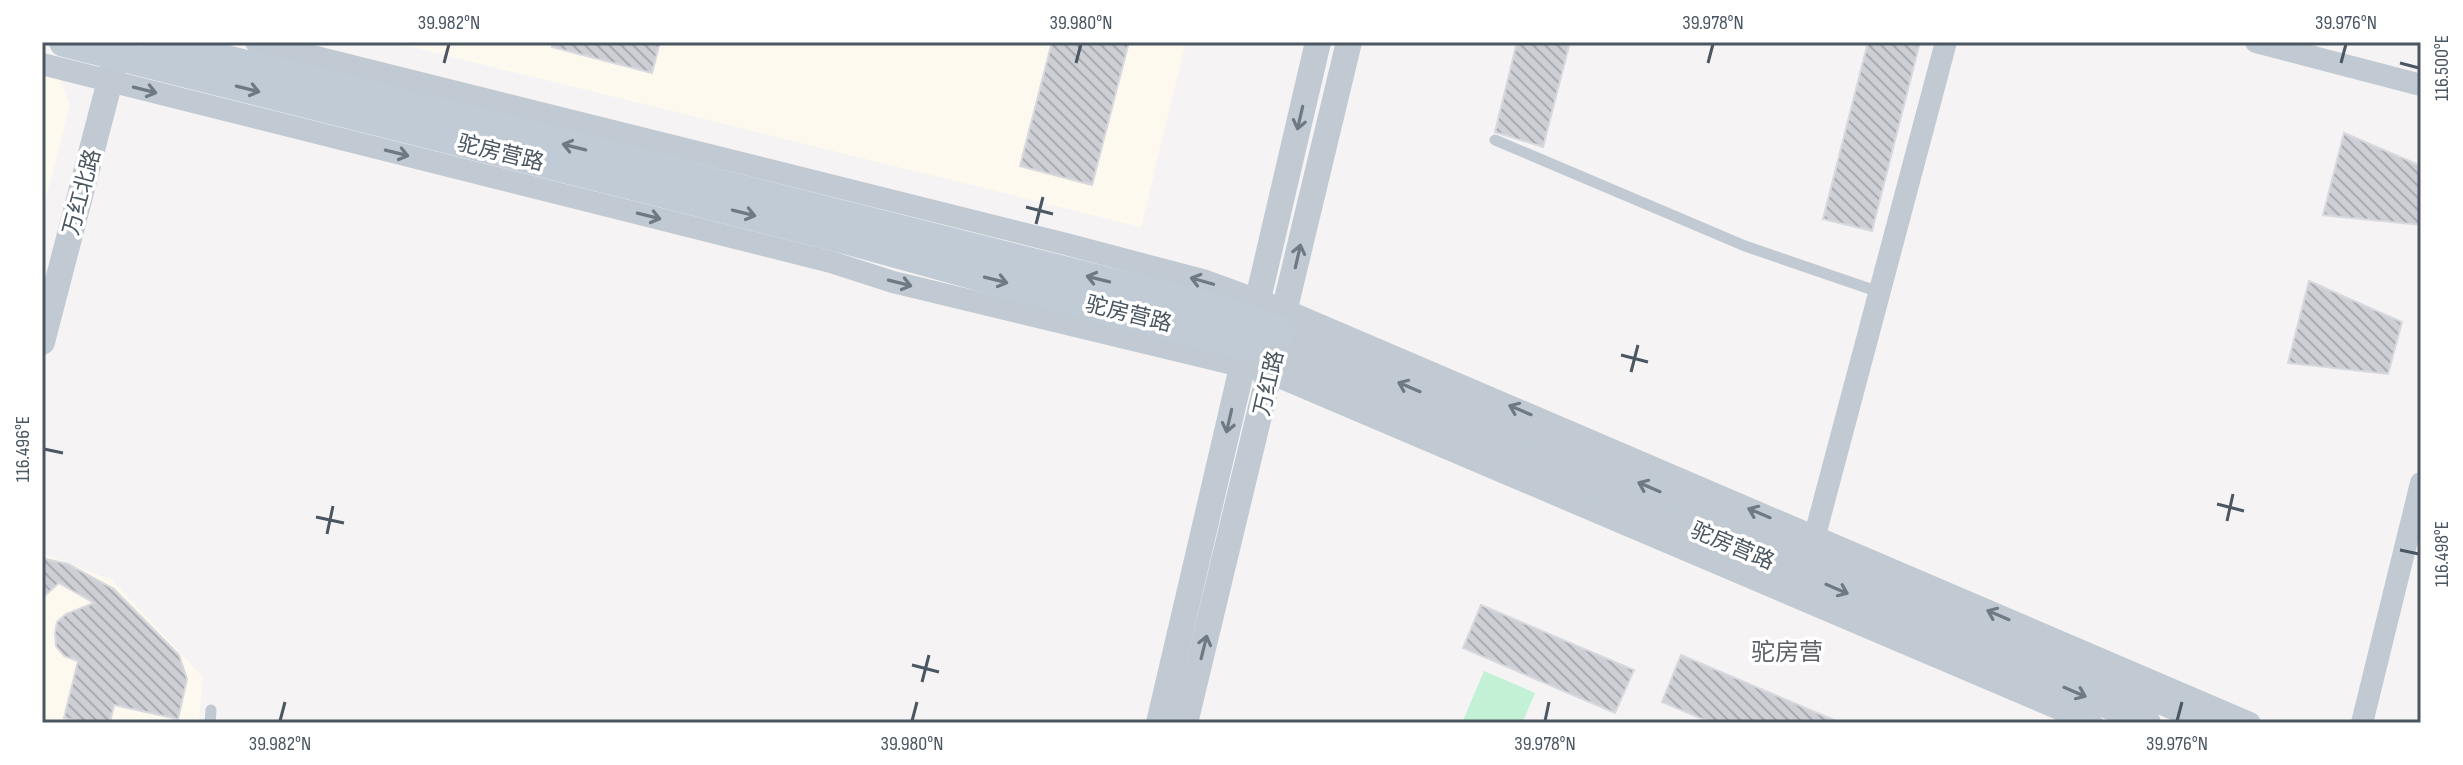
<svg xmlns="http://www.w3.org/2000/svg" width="2463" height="765" font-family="'Sofia Sans Condensed','Noto Sans SC',sans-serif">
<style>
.commercial{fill:#fdf9ef}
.pitch{fill:#c3f1d5}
.building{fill:url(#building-back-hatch);stroke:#d7d9de;stroke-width:2}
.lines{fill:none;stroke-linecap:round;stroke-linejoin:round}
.service{stroke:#c1cad2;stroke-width:11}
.minor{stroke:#c1cad2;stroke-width:22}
.tertiary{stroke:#c1cad2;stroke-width:26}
.secondary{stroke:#c1cbd6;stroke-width:30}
.oneway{stroke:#6e7984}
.oneway2{stroke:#6e7983}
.ticks{fill:none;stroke:#4a5661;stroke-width:3}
.labels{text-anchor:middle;stroke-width:7;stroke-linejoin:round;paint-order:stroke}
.street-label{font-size:22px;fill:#4a5661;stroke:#fff}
.neighbourhood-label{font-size:24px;fill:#5f6368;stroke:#fff}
.neatline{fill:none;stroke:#4a5661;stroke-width:3}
.ticks-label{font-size:20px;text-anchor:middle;fill:#4a5661}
</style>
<defs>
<pattern id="building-back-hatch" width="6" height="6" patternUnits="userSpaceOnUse" patternTransform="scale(2)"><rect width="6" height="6" fill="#cdcfd5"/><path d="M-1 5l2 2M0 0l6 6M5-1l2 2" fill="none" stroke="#a8abb0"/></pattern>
</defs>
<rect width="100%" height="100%" fill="#f5f3f3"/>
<g class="commercial">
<path d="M392 42H1186L1141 227Z"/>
<path d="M42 65 55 68 70 104 42 215V228Z"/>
<path d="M42 553 112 580 203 677 199 723H42Z"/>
</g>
<path class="pitch" d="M1484 671 1535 693 1522 723H1462Z"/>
<g class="building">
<path d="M553 42H660L652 73 552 47Z"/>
<path d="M1052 42H1129L1092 185 1020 166Z"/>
<path d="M1517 42H1570L1543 147 1495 132Z"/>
<path d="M1868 42H1920L1872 231 1823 219Z"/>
<path d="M2344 133 2421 166V225L2323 215Z"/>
<path d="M2309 281 2402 322 2388 374 2288 363Z"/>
<path d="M42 558 68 564 114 589 179 655 187 679 178 719 114 705 110 723H89L64 718 78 661 64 656 56 646 55 633 57 622 66 614 94 603 59 583 42 598Z"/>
<path d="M1481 605 1634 670 1615 713 1463 648Z"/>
<path d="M1681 655 1841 723H1712L1662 702Z"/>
</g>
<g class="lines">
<g class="service">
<path d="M1495 140 1745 246 1879 292"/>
<path d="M210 723 211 710"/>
</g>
<g class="minor">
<path d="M256 42 1066 244 1206 281 1285 310 2250 723"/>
<path d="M2256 42 2421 85"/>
<path d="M42 64 831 262 893 282 1270 373 2092 723"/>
<path d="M1811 550 1946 42"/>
<path d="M2362 723 2421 483"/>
</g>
<g class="tertiary">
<path d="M1280 332 2212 723"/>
<path d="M42 342 120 42"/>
<path d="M1247 345 1378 396 2148 723"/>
<path d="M1159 723 1318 42"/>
<path d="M1185 723 1349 42"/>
</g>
<g class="secondary">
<path d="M64 42 838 237 983 277 1247 345"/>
<path d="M155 42 1215 309 1280 332"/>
</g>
</g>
<defs><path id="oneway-shaft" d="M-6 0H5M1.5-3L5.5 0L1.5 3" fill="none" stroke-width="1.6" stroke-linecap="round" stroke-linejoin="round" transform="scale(2)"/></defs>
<g class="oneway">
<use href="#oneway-shaft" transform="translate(248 89) rotate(14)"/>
<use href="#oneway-shaft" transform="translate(574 147) rotate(-166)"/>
<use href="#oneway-shaft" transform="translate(744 213) rotate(14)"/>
<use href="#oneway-shaft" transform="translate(1098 279) rotate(-166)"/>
<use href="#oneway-shaft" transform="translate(996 280) rotate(14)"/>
</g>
<g class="oneway2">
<use href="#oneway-shaft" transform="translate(145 90) rotate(14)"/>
<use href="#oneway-shaft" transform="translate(1300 118) rotate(103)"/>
<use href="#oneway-shaft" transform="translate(397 153) rotate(14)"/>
<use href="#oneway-shaft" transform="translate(649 216) rotate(14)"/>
<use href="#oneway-shaft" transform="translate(1298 256) rotate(-77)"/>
<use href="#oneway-shaft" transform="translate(1202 281) rotate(-164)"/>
<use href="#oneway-shaft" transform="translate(900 283) rotate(14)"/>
<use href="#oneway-shaft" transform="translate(1409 387) rotate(-157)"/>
<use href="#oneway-shaft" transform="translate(1520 410) rotate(-157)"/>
<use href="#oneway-shaft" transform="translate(1229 421) rotate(103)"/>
<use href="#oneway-shaft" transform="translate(1649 487) rotate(-157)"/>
<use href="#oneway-shaft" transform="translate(1759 513) rotate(-157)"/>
<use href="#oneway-shaft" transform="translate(1837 589) rotate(23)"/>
<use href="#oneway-shaft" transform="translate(1998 615) rotate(-157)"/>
<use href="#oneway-shaft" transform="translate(1204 647) rotate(-76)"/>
<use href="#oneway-shaft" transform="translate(2075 692) rotate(23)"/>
</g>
<path class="ticks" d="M444 63 449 44M1076 63 1081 44M1708 63 1713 44M2341 63 2346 44M2400 63 2419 68M1026 207 1053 214M1036 224 1043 197M1621 355 1648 362M1631 372 1638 345M44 449 63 453M2217 504 2244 511M316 517 344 523M2227 521 2233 494M327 534 333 506M2400 550 2419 554M912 665 939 672M922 682 929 655M280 721 285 702M912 721 917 702M1545 721 1549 702M2177 721 2182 702"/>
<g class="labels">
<g class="street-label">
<text transform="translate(501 152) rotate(14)" y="8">驼房营路</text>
<text transform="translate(81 192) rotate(-75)" y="8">万红北路</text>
<text transform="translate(1129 313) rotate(14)" y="8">驼房营路</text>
<text transform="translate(1268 383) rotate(-77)" y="8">万红路</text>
<text transform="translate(1733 545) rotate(23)" y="8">驼房营路</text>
</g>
<g class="neighbourhood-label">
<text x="1787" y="660">驼房营</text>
</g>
</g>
<rect width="2463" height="765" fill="none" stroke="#ffffff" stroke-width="88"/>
<rect x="44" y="44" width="2375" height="677" class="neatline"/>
<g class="ticks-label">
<text x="449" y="29">39.982°N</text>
<text x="1081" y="29">39.980°N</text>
<text x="1713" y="29">39.978°N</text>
<text x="2346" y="29">39.976°N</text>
<text transform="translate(2441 68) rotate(-90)" y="7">116.500°E</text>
<text transform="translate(22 449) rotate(-90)" y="7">116.496°E</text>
<text transform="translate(2441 554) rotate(-90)" y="7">116.498°E</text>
<text x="280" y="750">39.982°N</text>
<text x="912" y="750">39.980°N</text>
<text x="1545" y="750">39.978°N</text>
<text x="2177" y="750">39.976°N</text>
</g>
</svg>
